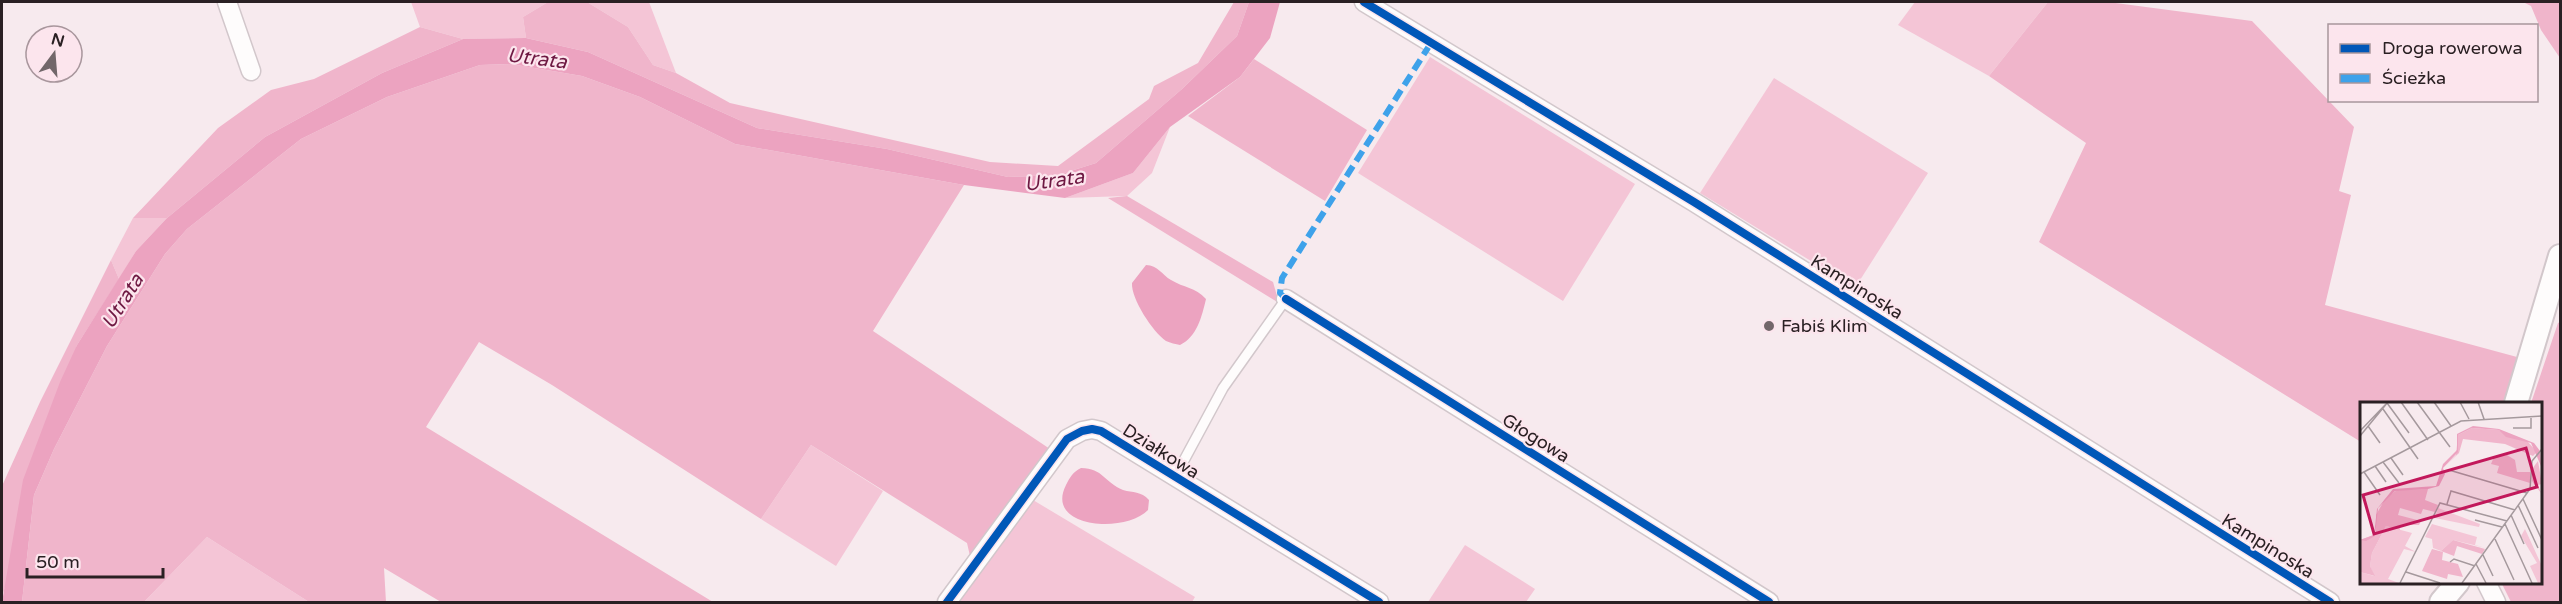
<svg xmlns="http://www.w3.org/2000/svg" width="2562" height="604" font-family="'Varela Round',sans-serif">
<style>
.green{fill:#f4c5d6}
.forest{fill:#f0b5cb}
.water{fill:#eca3c0}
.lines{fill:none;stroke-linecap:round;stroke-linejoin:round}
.service-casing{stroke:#d2c7cb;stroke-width:12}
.minor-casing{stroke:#d2c7cb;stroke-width:21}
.tertiary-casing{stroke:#d2c7cb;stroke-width:26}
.service{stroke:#fefcfc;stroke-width:9}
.minor{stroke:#fefcfc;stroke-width:18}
.tertiary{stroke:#fefcfc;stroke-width:22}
.quiet{stroke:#3ea2ea;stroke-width:6;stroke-dasharray:12 6;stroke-linecap:butt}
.cycleway-casing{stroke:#fce5ed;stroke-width:11}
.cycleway{stroke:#0057b8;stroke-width:8}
.poi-dot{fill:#72676a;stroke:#fce5ed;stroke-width:2}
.labels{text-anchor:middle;stroke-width:4.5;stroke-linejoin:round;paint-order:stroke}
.street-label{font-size:18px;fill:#2a2023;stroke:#fce5ed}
.poi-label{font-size:18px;fill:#2a2023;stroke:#fce5ed;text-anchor:start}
.water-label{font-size:20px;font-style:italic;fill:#6e1842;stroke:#fce5ed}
.inset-road{fill:none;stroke:#a5999d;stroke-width:1.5}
.view{fill:#c2185b;fill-opacity:0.15;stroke:#c2185b;stroke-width:3}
.inset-edge{fill:none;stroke:#2a2023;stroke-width:3}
</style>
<rect width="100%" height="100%" fill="#f7eaee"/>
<g class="green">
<path d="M411 2H548L523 17 526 38 463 39 420 27Z"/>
<path d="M587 2H649L676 73 653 65 628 27Z"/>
<path d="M1915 2H2048L1989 76 1898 25Z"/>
<path d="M1430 57 1635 184 1563 301 1358 173Z"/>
<path d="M1774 78 1928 173 1855 288 1700 193Z"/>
<path d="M1170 127 1152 173 1127 196 1065 198 1133 173Z"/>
<path d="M133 218H167L136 251 119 279 111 260Z"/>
<path d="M811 445 883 491 836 566 761 519Z"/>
<path d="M1033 500 1195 597 1192 602H958Z"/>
<path d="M207 537 309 602H144Z"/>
<path d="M1465 545 1535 589 1526 602H1428Z"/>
</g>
<g class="forest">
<path d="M548 2H587L628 27 653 65 676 73 730 103 990 162 1058 166 1149 99 1154 86 1198 63 1234 2H1249L1237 36 1182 89 1096 163 1058 175 1008 177 887 149 757 128 588 52 526 38 523 17Z"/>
<path d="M2048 2H2108L2252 21 2354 127 2339 191 2351 195 2325 305 2517 357 2504 403H2361V442L2039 242 2086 143 1989 76Z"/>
<path d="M2523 2H2560V58L2541 30 2531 6Z"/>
<path d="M420 27 463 39 382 73 265 137 167 218H133L218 128 271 90 314 79Z"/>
<path d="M1254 59 1367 130 1325 201 1188 116 1240 77Z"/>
<path d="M511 64 582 76 640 97 735 144 964 185 873 331 1050 449 970 556 967 543 811 445 761 519 552 385 479 342 426 427 713 602H441L384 568 386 602H309L207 537 144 602H22L34 495 54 449 107 346 165 254 187 229 301 139 387 97 480 65Z"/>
<path d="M1127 196 1273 282 1279 303 1108 198Z"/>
<path d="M111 260 119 279 77 345 2 597V486L40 402Z"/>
<path d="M2560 322V602H2511L2501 582H2540V403H2531L2558 323Z"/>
</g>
<g class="water">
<path d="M1249 2H1280L1270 38 1240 77 1170 127 1133 173 1065 198 964 185 735 144 640 97 582 76 511 64 480 65 387 97 301 139 187 229 165 254 107 346 54 449 34 495 22 602H2L23 480 60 382 77 345 136 251 167 218 265 137 382 73 463 39 526 38 588 52 757 128 887 149 1008 177 1058 175 1096 163 1182 89 1237 36Z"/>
<path d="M1146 265C1158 265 1162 275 1171 280 1184 288 1195 287 1206 299 1202 316 1197 337 1180 345 1176 344 1170 343 1166 341 1153 332 1131 299 1132 283Z"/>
<path d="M1081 468C1103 468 1105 483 1123 490 1133 493 1141 491 1149 500L1148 510C1125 534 1044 528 1066 485 1070 477 1073 472 1081 468Z"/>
</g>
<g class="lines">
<g class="service-casing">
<path id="service" d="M1175 477 1223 388 1286 299"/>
</g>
<g class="minor-casing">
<g id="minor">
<path d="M227 2 251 71"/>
<path d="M1364 2 1694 202 2330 602"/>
<path d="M1286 299 1769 602"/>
<path d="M2486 582 2496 602"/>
<path d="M947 602 1067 439 1082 431 1092 429 1101 431 1379 602"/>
</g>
</g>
<g class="tertiary-casing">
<g id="tertiary">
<path d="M2516 403 2560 256"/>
<path d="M2441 602 2458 582"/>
</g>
</g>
<use href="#service" class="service"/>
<use href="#minor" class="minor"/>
<use href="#tertiary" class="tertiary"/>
<path class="quiet" d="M1286 299 1280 293 1282 278 1431 43"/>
<g class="cycleway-casing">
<g id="cycleway">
<path d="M1364 2 1694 202 2330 602"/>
<path d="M1286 299 1769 602"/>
<path d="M947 602 1067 439 1082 431 1092 429 1101 431 1379 602"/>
</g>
</g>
<use href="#cycleway" class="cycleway"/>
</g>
<circle class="poi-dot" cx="1769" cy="326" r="6"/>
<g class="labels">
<g class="street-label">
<text transform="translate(1857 287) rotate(32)" y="6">Kampinoska</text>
<text transform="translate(1536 438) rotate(32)" y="6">Głogowa</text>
<text transform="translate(1161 451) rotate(32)" y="6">Działkowa</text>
<text transform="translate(2268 546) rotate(32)" y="6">Kampinoska</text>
</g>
<g class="poi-label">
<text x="1781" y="332">Fabiś Klim</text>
</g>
<g class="water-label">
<text transform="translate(537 58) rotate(7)" y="7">Utrata</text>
<text transform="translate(1054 180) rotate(-8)" y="7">Utrata</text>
<text transform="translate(122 301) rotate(-58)" y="7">Utrata</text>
</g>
</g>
<g transform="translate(2360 402)">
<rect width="182" height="182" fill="#f7eaee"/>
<path d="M78 106 120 122 119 125 75 116ZM72 122 117 135 115 143 126 146 93 138 81 149 73 146 72 137 65 135ZM26 124 52 131 45 144 56 150 44 147 28 177 39 181H0V170L14 174 10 164 12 151ZM165 127 181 162V181H178L170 164 177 161 161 134Z" fill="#f4c5d6"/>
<path d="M112 26 139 28 167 39 177 50 173 54 145 42 103 37 99 51 83 66 96 53 98 33ZM147 53 155 58 157 70H170V81L137 71 139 64 131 62 134 55ZM178 59 182 82 178 83 181 91 172 79V67ZM68 87 65 98 78 103 75 110 63 107 61 112 40 106 38 113 61 119 59 123H39L40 128 26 124 12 151 10 164 15 174 0 170V138L16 132V113L25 97 37 88ZM93 138 125 147 122 152 97 144 94 154 81 149ZM72 147 83 150 82 158 98 162 103 175 88 172 87 177 62 169Z" fill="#f0b5cb"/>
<path d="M113 24 139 27 174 41 180 49 181 64 171 41 146 35 139 28 112 26 98 33V50L83 66 85 72 79 84 68 87 35 89 18 106 15 134 6 139 0 138 14 133 17 107 33 87 76 84 83 62 97 48V32Z" fill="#eca3c0"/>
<path class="inset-road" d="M41 0 68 38M57 0 90 45M74 0 91 24M100 0 109 17M118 0 124 17M27 1 49 31M23 7 58 57M8 24 20 41M153 26H171V16M0 29 26 2M0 34 28 0M31 56 43 73M23 60 39 81M15 64 26 80M89 68 167 91M4 70 20 93M0 72 101 19 182 14M163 97 182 138M87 102 91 89 155 108M158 103 178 146M151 113 164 142M115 118 142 125M145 122 172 181M135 137 154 178M123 153 133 174M90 160 94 157 115 164M116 162 126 181M46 170 80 181M40 181 80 101 147 119M102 181 170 87 172 59 182 47"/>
<path class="view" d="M166 46 177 85 14 132 3 93Z"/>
<rect width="182" height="182" class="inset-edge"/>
</g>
<rect width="2562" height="604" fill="none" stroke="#2a2023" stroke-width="6"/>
<rect x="2328" y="24" width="210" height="78" fill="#fce5ed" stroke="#a8969c" stroke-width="1.5"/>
<rect x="2340" y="44" width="30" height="9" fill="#0057b8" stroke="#a8969c" stroke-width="1.5"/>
<text x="2382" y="54" font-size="18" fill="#2a2023">Droga rowerowa</text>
<rect x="2340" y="74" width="30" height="9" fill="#3ea2ea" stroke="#a8969c" stroke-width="1.5"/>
<text x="2382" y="84" font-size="18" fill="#2a2023">Ścieżka</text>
<g transform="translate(54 54) rotate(16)"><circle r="28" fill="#fce5ed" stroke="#a8969c" stroke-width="1.5"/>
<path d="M0-4.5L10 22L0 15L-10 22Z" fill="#72676a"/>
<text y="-9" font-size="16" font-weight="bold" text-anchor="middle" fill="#2a2023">N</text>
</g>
<path d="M27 568v9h136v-9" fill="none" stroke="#2a2023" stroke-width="3"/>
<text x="36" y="568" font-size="18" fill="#2a2023" stroke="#fce5ed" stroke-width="4.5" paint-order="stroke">50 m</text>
</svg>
